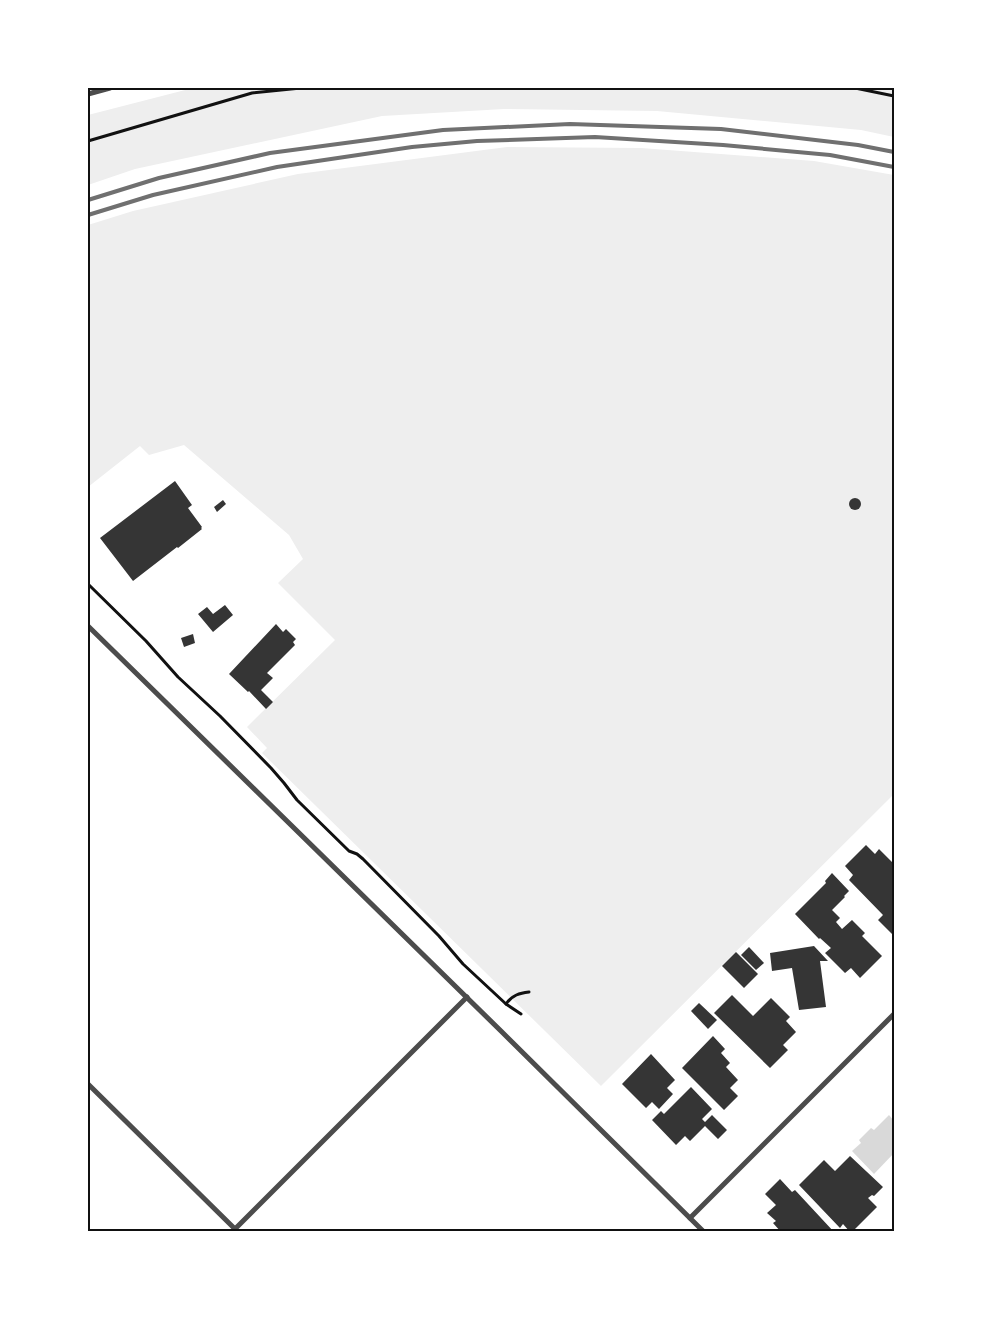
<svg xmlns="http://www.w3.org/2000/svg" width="982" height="1319" font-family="Inter,sans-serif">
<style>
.green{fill:#eee}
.water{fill:#d9d9d9}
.building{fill:#353535}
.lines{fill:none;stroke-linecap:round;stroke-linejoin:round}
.path{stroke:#111;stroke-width:3}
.minor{stroke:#4c4c4c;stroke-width:5}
.rail{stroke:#707070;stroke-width:4}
.neatline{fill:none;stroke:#111;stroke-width:2}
</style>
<rect width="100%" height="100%" fill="#fff"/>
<g class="green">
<path d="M193 88H894V137L861 130 657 111 504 109 382 116 135 169 88 185V115Z"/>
<path d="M507 147 641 148 814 161 894 175V794L601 1086 262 753 267 748 247 727 335 640 278 583 303 559 289 535 184 445 149 455 140 446 88 487V225L133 211 298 174Z"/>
</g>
<path class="water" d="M889 1115 894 1121V1153L874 1174 852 1151 861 1143 859 1140 871 1128 874 1130Z"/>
<g class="building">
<path d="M175 481 192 505 188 508 202 527 201 528 202 529 178 548 177 547 133 581 100 538Z"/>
<circle cx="855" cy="504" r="6"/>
<path d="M223 500 226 504 217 512 214 507Z"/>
<path d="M225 605 233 615 213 632 198 614 207 607 213 614Z"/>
<path d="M276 624 283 632 286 629 296 639 293 642 295 645 267 673 273 678 261 690 273 702 266 709 249 691 248 692 229 674Z"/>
<path d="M193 634 195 643 184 647 181 638Z"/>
<path d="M866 845 875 854 879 849 894 864V936L878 920 883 915 849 880 853 875 845 866Z"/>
<path d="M832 873 849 891 844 896 845 897 832 910 840 918 836 922 842 929 852 920 865 933 862 936 882 956 860 978 851 968 845 973 825 953 831 948 820 938 819 939 795 914 826 883 825 881Z"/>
<path d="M814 946 828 961H820L826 1007 799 1010 792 968 772 971 770 953Z"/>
<path d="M749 947 764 963 756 970 741 955Z"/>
<path d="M736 952 758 974 744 988 722 966Z"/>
<path d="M732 995 753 1016 771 998 790 1017 786 1021 796 1032 783 1045 788 1050 770 1068 714 1013Z"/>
<path d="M699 1003 717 1020 708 1029 691 1011Z"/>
<path d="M713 1036 725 1049 721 1053 730 1063 726 1067 738 1080 730 1088 738 1096 724 1110 682 1068Z"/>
<path d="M651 1054 675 1080 667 1088 673 1094 659 1109 652 1102 646 1108 622 1084Z"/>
<path d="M691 1087 712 1109 702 1119 705 1122 712 1115 727 1130 718 1139 705 1126 690 1141 685 1136 676 1145 652 1120 661 1111 664 1114Z"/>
<path d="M850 1156 883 1187 874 1196 872 1195 868 1198 877 1207 852 1232H850L843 1224 840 1228 799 1185 824 1160 835 1171Z"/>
<path d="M780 1179 792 1192 795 1190 834 1232H781L773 1223 776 1221 767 1213 776 1205 765 1194Z"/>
</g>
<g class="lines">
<g class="path">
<path d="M855 88 894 96"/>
<path d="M88 141 252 93 301 88"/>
<path d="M88 584 146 641 178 677 220 716 271 768 284 783 297 800 349 851 357 854 363 859 439 936 463 964 506 1004 521 1014"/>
<path d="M506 1004C512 995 520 993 529 992"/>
</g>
<g class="minor">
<path d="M88 94 110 88"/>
<path d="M88 626 503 1033 704 1232"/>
<path d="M88 1084 235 1229"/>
<path d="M690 1218 894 1014"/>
<path d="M232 1232 467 997"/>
</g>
<g class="rail">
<path d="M88 200 159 178 270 153 443 130 570 124 721 129 858 145 894 152"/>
<path d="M88 215 153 195 277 167 412 147 477 141 595 137 723 145 830 155 894 167"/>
</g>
</g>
<rect width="982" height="1319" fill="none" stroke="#ffffff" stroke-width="178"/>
<rect x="89" y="89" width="804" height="1141" class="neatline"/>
</svg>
